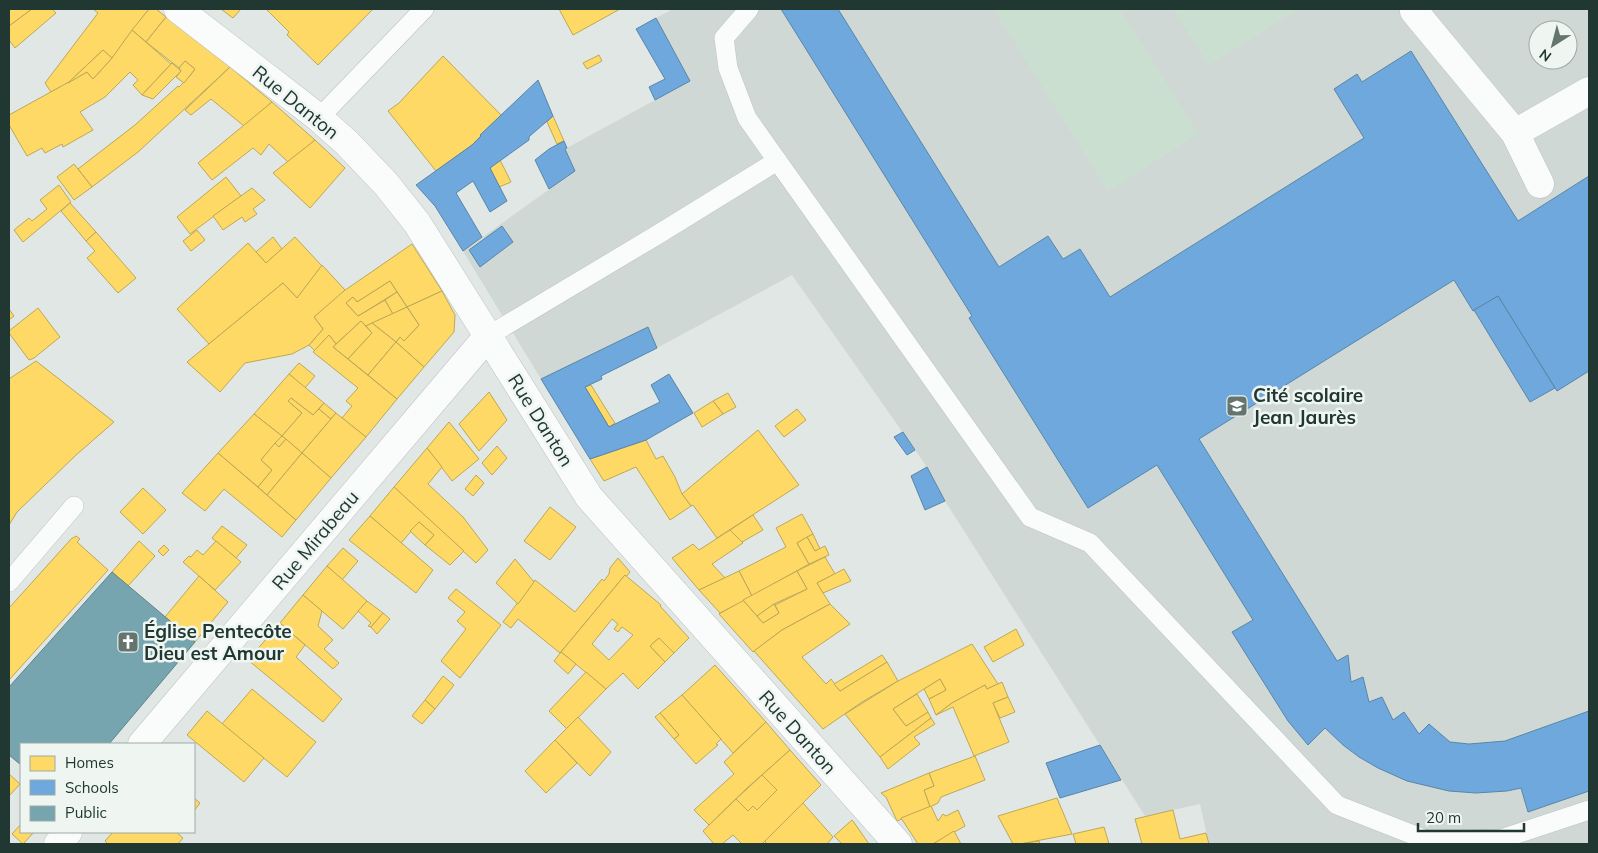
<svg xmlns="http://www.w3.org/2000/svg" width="1598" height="853" font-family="Mulish,sans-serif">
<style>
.built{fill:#cfd8d4;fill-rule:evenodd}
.green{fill:#cbdfd1}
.homes{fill:#ffd966;stroke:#bca856;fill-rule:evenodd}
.schools{fill:#6fa8dc;stroke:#5886a9}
.public{fill:#76a5af;stroke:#5c848a}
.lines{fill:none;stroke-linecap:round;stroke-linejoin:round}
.lane-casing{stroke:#bec3c1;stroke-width:20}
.street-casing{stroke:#bec3c1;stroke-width:29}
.lane{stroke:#fafbfb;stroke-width:19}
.street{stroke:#fafbfb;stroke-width:28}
.labels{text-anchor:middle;stroke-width:5;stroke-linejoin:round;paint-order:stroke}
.street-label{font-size:19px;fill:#213732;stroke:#eff6f2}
.poi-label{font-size:19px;font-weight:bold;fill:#213732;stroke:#eff6f2;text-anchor:start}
</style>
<rect width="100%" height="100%" fill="#e1e7e4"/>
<path class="built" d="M673 9H1589V844H1209L1200 804 1145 816 945 501 927 467 792 275 657 348 648 328 541 379 463 251 575 171 565 149 690 81 656 18ZM1538 30H1568V60H1538Z"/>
<g class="green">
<path d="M998 9H1120L1198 134 1108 191 995 11Z"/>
<path d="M1173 9H1299L1209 65Z"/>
</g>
<g class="homes">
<path d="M9 9H32L9 26Z"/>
<path d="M32 9H52L56 13 15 48 9 40V26Z"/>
<path d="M93 9H149L112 58 103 50 68 83 51 92 45 83 98 13Z"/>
<path d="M149 9H156L166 17 146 42 132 30Z"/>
<path d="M221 9H241L233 18Z"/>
<path d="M266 9H373L318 65 287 35 289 32Z"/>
<path d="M559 9H620L573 35Z"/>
<path d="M166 17 230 67 138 152 92 187 78 169 135 125 178 86 179 87 189 77 195 69 185 61 179 68 146 42Z"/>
<path d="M132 30 171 64 142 95 133 85 138 80 130 72 105 97 80 112 93 130 63 147 62 144 45 153 42 148 27 156 9 125V115L87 72 93 79 112 58Z"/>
<path d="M103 50 112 58 93 79 87 72 68 83Z"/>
<path d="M599 55 602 61 587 69 583 63Z"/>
<path d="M443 56 501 115 472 145 436 171 388 111 399 103Z"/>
<path d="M185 61 195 69 184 83 176 77 181 71 179 68Z"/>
<path d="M172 63 181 71 153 99 142 95Z"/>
<path d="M230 67 272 102 244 126 211 99 191 115 185 110Z"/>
<path d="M272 102 315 140 288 162 269 144 261 155 253 148 212 180 198 163Z"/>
<path d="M553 116 564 141 557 144 547 122Z"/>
<path d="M315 140 345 168 310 208 273 173Z"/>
<path d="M500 160 511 182 499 187 490 168Z"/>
<path d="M74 164 92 187 74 200 57 177Z"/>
<path d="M226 177 241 196 190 234 177 217Z"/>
<path d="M59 185 71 202 23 242 14 230 29 218 32 221 47 209 40 200Z"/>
<path d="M252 188 265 200 253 209 257 214 245 222 242 217 223 230 213 216Z"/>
<path d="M70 203 96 232 86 241 61 211Z"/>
<path d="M197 230 205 240 191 251 183 241Z"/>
<path d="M96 232 136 278 118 293 87 258 95 251 86 241Z"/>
<path d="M273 237 282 249 266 263 256 252Z"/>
<path d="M295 237 322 266 297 298 283 283 209 344 177 309 248 243 266 263Z"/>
<path d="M412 244 442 291 407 307 390 281 357 302 353 297 346 303 358 316 385 300 393 314 366 326 361 321 336 344 329 335 315 351 309 345 323 329 314 317 338 295Z"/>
<path d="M322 265 345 290 314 317 323 329 309 345 292 354 245 363 220 392 187 362 283 283 297 298Z"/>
<path d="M390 281 397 292 358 316 346 303 353 297 357 302Z"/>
<path d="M442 291 455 315 454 332 424 367 396 342 400 337 404 341 419 325 407 307Z"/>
<path d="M397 292 407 307 393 314 385 300Z"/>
<path d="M407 307 419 325 404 341 400 337 396 342 372 323Z"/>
<path d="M38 308 60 337 34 358 29 360 9 333V331Z"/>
<path d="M9 309 14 316 9 320Z"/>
<path d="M361 321 372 333 348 359 333 347Z"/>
<path d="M372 323 396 342 368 375 348 359 372 333 366 326Z"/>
<path d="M329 335 336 344 333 347 397 399 366 437 342 418 352 406 346 401 358 388 313 352Z"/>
<path d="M396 342 424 367 397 399 368 375Z"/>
<path d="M36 361 114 422 76 455 17 512 9 525V379Z"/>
<path d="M299 363 315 376 305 388 289 374Z"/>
<path d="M289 374 324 403 313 415 291 398 288 401 302 413 282 436 254 414Z"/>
<path d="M591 385 611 417 615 423 609 427 585 387Z"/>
<path d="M489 392 507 420 479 451 459 424Z"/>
<path d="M728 393 736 407 723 414 713 401Z"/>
<path d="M291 398 313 415 319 409 331 419 302 453 282 436 302 413 288 401Z"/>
<path d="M713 401 723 414 702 427 694 413Z"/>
<path d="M324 403 336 413 331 419 319 409Z"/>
<path d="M797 409 806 420 784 437 775 426Z"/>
<path d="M336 413 366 437 331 478 302 453Z"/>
<path d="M254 414 282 436 261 460 272 470 258 487 218 453Z"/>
<path d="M449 422 479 459 452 481 427 448Z"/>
<path d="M758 430 799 485 717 538 693 505 691 506 682 494Z"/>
<path d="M282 436 286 439 279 447 275 443Z"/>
<path d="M286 439 302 453 267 495 258 487 272 470 261 460 275 443 279 447Z"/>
<path d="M646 440 656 459 663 456 675 477 682 494 691 506 670 520 636 467 604 481 590 459Z"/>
<path d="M497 446 507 458 492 475 482 463Z"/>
<path d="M427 448 442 467 428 484 463 517 488 550 476 563 394 487Z"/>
<path d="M218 453 296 520 282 537 224 489 205 511 182 493Z"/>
<path d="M302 453 331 478 296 520 267 495Z"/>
<path d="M476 475 484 483 473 496 465 489Z"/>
<path d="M394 487 464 551 450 565 425 545 434 535 419 522 401 543 370 516Z"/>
<path d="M143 488 166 510 143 534 120 512Z"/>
<path d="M550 507 576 527 550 560 524 541Z"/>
<path d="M802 514 813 534 797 543 809 564 752 596 739 571 786 547 776 528Z"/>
<path d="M753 515 763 530 742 542 730 530Z"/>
<path d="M370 516 433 570 416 593 349 540Z"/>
<path d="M419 522 434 535 425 545 410 531Z"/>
<path d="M222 526 247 545 236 558 212 538Z"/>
<path d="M730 530 743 543 712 564 725 578 699 590 672 558 693 544 699 550Z"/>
<path d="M813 534 820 549 815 551 807 537Z"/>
<path d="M76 536 80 539 77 542 108 570 9 680V608L72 538H73Z"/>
<path d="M807 537 815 551 825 546 829 555 809 564 797 543Z"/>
<path d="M139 541 155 556 128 586 112 572Z"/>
<path d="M216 541 241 562 215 590 183 562 189 556 191 557 197 550 203 555Z"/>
<path d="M164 545 169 550 163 556 158 551Z"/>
<path d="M343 548 358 561 342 580 327 566Z"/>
<path d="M825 557 835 574 817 583 830 604 782 630 753 652 719 614 743 600 763 623 779 613 775 605 807 589 797 571Z"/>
<path d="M618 558 630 572 626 577 625 575 560 653 518 619 511 628 503 622 535 580 575 612 602 579 604 581 609 574 610 568Z"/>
<path d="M515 559 534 582 518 604 496 583Z"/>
<path d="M327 566 367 601 343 629 303 595Z"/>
<path d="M844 569 851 581 823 593 817 583Z"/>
<path d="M739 571 752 596 720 613 699 590Z"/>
<path d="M797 571 807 589 774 604 757 616 743 600Z"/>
<path d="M625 575 661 605 660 606 689 638 674 653 659 638 650 646 665 662 638 689 623 673 606 689 561 652ZM612 619 618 624 614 629 618 632 622 627 633 635 609 660 592 644Z"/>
<path d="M199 576 228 602 195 642 165 617Z"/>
<path d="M456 589 501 625 460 678 441 661 466 629 457 621 465 612 448 598Z"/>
<path d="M303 595 322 611 318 626 333 640 324 649 339 663 333 669 280 623Z"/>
<path d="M367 601 383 613 371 627 368 626 371 623 358 611Z"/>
<path d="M774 604 779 613 763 623 757 616Z"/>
<path d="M830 604 850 624 802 657 826 684 831 679 840 691 887 662 898 681 862 702 823 729 754 651 782 630Z"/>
<path d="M383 613 390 619 377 634 371 627Z"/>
<path d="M280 623 305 645 296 657 342 699 323 722 248 660Z"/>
<path d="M1016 629 1024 645 993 662 984 647Z"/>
<path d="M659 638 674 653 665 662 650 646Z"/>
<path d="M972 644 998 684 987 689 985 685 952 703 936 715 929 699 946 690 940 679 924 689 893 709 906 726 928 712 931 718 880 757 845 714 898 681Z"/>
<path d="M561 652 576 664 568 674 554 661Z"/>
<path d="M882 655 887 662 840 691 834 684Z"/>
<path d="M715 665 766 722 733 753 682 695Z"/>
<path d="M586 672 606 689 567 729 549 711Z"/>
<path d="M443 676 454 685 435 709 425 700Z"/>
<path d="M940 679 946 690 929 699 924 689Z"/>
<path d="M1002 682 1008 697 993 703 1009 742 974 756 953 707 936 715 952 703 985 685 987 689Z"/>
<path d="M252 689 316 742 287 777 222 724Z"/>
<path d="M917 694 928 712 906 726 893 709Z"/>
<path d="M682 695 721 739 716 744 718 745 696 764 674 739 679 735 660 713Z"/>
<path d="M1008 697 1015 712 1000 718 993 703Z"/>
<path d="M425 700 435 709 422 724 412 716Z"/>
<path d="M207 711 264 758 244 782 187 735Z"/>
<path d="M660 713 679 735 674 739 655 717Z"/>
<path d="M578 717 611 752 590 776 555 740Z"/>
<path d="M931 718 935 724 914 737 920 744 888 769 880 757Z"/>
<path d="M766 722 790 750 746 789 709 825 694 810 734 774 724 762Z"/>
<path d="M555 740 577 763 546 793 525 771Z"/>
<path d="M790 750 821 785 762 844H742L733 835 722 844H714L703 831 736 799 748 811 753 806 757 810 777 790 762 775Z"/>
<path d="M975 756 985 780 941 797 938 803 930 807 924 790 934 786 929 773Z"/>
<path d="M929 773 934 786 924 790 930 807 897 821 886 797 881 793Z"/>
<path d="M9 774 20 784 9 796Z"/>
<path d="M762 775 777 790 757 810 753 806 748 811 736 799Z"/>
<path d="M194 798 200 803 194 811Z"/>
<path d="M1057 798 1072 834 1020 844H1013L998 816Z"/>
<path d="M803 803 833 837 827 844H767L765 841Z"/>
<path d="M931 806 938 821 943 814 946 816 958 810 965 826 933 844H918L901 818Z"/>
<path d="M1173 810 1180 839 1206 833 1209 844H1141H1142L1135 819Z"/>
<path d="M852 820 853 821 869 844H842L834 836Z"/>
<path d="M21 824V832H34L23 844 12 834Z"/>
<path d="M1104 827 1109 844H1076L1073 834Z"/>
<path d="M954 831 961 844H933Z"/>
<path d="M113 832H176L183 838 178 844H108L105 841Z"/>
<path d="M1039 841 1040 844H1020Z"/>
</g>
<g class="schools">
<path d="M781 9H838L999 267 1048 236 1063 259 1080 249 1110 297 1364 138 1334 89 1357 74 1362 82 1411 51 1518 221 1589 176V371L1557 391 1498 296 1473 311 1454 280 1199 439 1337 661 1348 655 1351 682 1363 677 1369 702 1382 697 1393 720 1404 712 1419 734 1429 724 1450 742 1469 744 1505 741 1589 711V791L1528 812 1521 788 1507 791 1476 793 1449 791 1407 781 1378 768 1359 757 1343 745 1325 728 1308 745 1288 721 1232 632 1253 620 1157 465 1088 508 969 318 972 316Z"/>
<path d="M656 18 690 81 655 100 649 87 665 79 636 29Z"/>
<path d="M538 80 553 116 531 135 529 137V140L490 168 507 201 490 212 473 181 456 193 482 237 463 251 435 206 416 185 472 145 481 136 480 135Z"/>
<path d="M564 141 567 148 565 149 575 171 549 189 535 160 549 149Z"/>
<path d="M502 226 513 242 480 267 469 250Z"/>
<path d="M1498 296 1555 388 1530 402 1474 310Z"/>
<path d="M648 327 657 348 601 376 602 379 585 387 609 427 660 402 651 385 669 374 693 413 646 440 590 459 541 379Z"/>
<path d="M903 432 915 450 907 455 894 437Z"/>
<path d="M927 467 945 501 925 510 911 476Z"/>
<path d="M1100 745 1121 780 1060 798 1046 763Z"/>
</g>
<path class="public" d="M112 572 195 642 109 744H21V765L9 755V687Z"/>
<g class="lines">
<g class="lane-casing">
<g id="lane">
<path d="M749 9 724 38 728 68 747 118 1030 517 1090 543 1337 805 1429 841 1501 839 1589 810"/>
<path d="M319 118 424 9"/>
<path d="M488 336 657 235 777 161"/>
<path d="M9 582 74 506"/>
</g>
</g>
<g class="street-casing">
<g id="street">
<path d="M178 9 319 118 347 143 386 184 417 223 589 497 898 844"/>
<path d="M1415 9 1414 11 1515 133 1540 184"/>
<path d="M1515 133 1589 91"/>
<path d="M142 744 488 336"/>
<path d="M58 844 68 832"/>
</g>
</g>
<use href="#lane" class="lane"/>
<use href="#street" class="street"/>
</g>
<defs>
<g id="school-square" transform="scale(1.125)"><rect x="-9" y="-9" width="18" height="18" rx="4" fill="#647570" stroke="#eff6f2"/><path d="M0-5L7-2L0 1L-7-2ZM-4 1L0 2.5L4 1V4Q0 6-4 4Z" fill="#fff"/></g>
<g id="church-square" transform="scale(1.125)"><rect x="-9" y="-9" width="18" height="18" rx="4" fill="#647570" stroke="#eff6f2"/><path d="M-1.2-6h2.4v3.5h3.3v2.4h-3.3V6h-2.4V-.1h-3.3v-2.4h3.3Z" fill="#fff"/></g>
</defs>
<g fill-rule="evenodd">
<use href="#school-square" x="1237" y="406"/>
<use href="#church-square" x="128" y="642"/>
</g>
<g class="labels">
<g class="street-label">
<text transform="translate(296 102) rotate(39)" y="7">Rue Danton</text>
<text transform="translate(541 420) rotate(58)" y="7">Rue Danton</text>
<text transform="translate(315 540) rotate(-50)" y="7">Rue Mirabeau</text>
<text transform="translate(798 732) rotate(48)" y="7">Rue Danton</text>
</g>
<g class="poi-label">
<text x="1253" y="402">Cité scolaire<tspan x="1253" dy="22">Jean Jaurès</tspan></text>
<text x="144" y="638">Église Pentecôte<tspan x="144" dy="22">Dieu est Amour</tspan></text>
</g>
</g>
<rect width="1598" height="853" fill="none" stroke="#213732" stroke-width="20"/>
<rect x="20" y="743" width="175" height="90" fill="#eff6f2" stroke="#9daaa5"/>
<rect x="30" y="756" width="25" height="15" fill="#ffd966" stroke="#9daaa5"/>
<text x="65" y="768" font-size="15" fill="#213732">Homes</text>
<rect x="30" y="780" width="25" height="15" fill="#6fa8dc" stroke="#9daaa5"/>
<text x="65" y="793" font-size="15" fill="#213732">Schools</text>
<rect x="30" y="806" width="25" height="15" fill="#76a5af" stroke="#9daaa5"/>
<text x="65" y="818" font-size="15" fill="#213732">Public</text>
<g transform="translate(1553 45) rotate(216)"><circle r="24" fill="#eff6f2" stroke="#9daaa5"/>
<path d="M0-4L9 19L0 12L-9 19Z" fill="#647570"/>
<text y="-8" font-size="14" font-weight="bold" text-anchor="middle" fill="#213732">N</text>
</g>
<path d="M1418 823v8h106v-8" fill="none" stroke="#213732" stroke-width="2.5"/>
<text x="1426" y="823" font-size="15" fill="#213732" stroke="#eff6f2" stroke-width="4" paint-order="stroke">20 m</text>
</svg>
